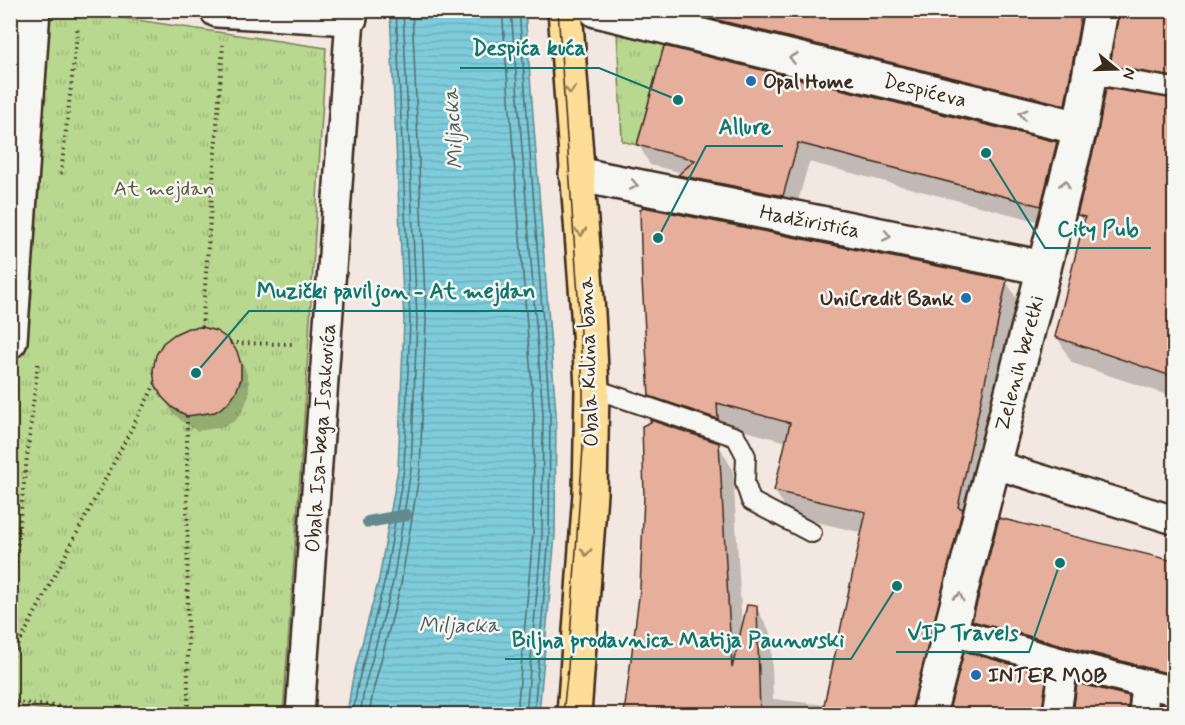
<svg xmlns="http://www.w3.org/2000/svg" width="1185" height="725" font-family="Mynerve,sans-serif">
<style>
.park{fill:url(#park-tufts);stroke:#7a8056;stroke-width:1.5}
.water{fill:url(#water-rules);stroke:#638b8f;stroke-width:1.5}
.shadow{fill:#0003}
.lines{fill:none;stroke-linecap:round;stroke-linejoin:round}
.shore{stroke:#566b6a;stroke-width:1.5}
.stream{stroke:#638b8f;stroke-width:12}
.building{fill:#e6af9c;stroke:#3b2a1e;stroke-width:1.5}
.service-casing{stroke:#3b2a1e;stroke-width:22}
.pedestrian-casing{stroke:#3b2a1e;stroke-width:32}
.minor-casing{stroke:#3b2a1e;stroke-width:38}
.secondary-casing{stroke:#3b2a1e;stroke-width:38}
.primary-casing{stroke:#3b2a1e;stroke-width:38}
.path{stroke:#3b2a1e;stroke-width:4;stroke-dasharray:1.5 4.5;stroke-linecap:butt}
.service{stroke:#f6f6f2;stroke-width:18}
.pedestrian{stroke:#f6f6f2;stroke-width:27}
.minor{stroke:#f6f6f2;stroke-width:33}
.secondary{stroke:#f6f6f2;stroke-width:33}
.primary{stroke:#fedd96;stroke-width:33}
.tram{stroke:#3b2a1e;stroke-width:1.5}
.oneway{stroke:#989088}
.oneway2{stroke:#9c845a}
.poi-dot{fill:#1f6fb2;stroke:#f6f6f2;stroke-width:2}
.labels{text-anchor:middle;stroke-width:5;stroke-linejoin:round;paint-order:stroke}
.poi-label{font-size:21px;font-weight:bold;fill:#3b2a1e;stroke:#f6f6f2;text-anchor:start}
.street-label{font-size:21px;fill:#3b2a1e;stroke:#f6f6f2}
.park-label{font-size:21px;fill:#5a553a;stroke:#f6f6f2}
.water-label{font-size:22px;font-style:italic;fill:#4f5b57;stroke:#f6f6f2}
.leader{fill:none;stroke:#0f766e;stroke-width:2}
.callout-dot{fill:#0f766e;stroke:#f6f6f2;stroke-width:2}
.callout-label{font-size:22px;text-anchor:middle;font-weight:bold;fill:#0f766e;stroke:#f6f6f2;stroke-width:5;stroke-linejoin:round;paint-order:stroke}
</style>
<defs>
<pattern id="park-tufts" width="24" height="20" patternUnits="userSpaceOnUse" patternTransform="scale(1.5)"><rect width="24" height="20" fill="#b8d78f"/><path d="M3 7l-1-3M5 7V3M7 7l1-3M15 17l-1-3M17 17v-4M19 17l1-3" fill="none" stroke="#9fb97b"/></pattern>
<pattern id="water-rules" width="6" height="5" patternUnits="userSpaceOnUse" patternTransform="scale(1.5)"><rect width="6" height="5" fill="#7eccdb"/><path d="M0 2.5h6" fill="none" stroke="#6eafbc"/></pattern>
</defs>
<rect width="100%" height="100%" fill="#f3e8e1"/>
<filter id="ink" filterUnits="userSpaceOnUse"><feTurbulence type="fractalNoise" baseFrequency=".0167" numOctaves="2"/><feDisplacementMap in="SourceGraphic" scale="12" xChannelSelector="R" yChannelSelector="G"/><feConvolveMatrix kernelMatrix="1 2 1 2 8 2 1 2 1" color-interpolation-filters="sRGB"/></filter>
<g filter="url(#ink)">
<g class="park">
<path d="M11 11H76L326 48 304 420 283 714H93L11 706Z"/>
<path d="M617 30 665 42 637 145 622 141Z"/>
</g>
<path class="water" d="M390 11H525L556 413 555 535 539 714H347L352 682 379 579 398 469 404 320Z"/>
<g class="shadow">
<path d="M599 10H1174V397L1072 363 1057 337 1084 226 1079 215 1127 93 1112 66 1120 17 1109 18 1079 130Z"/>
<path d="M665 48 1056 143 1068 163 1052 225 809 162 794 216 691 195 680 176 683 173 650 165 639 145Z"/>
<path d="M1006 281 1021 306 929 714H626L641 589 718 444 733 470 742 628 756 607 771 633 773 699 826 705 863 533 790 516 775 491 787 442 731 427 665 421 650 395Z"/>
<path d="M236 351 245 368 249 382V395L244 408 236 420 224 427 197 431 184 423 173 413 163 397Z"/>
<path d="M1000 519 1174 563V694L995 647 981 623Z"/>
<path d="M976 656 1046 676 1059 700 1057 714H966Z"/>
<path d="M1078 684 1128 697 1138 714H1074Z"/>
</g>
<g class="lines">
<g class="shore">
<path d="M502 10 534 414 533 534 517 714"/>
<path d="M511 10 543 413 542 535 526 714"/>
<path d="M519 10 550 413 549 535 534 714"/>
<path d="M353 714 358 683 385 580 404 469 410 320 396 10"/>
<path d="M360 714 365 685 393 582 411 470 417 320 403 10"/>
<path d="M369 714 374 687 401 584 420 470 426 320 412 10"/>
</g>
<path class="stream" d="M368 522 406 515"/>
</g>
<g class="building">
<path d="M677 10H1082L1065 105Z"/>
<path d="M1119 10H1174V77L1110 66Z"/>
<path d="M664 46 1057 142 1041 206 798 143 783 196 678 175 695 160 637 145Z"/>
<path d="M1106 88 1174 99V377L1055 337 1085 217 1077 215 1098 132Z"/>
<path d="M643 207 1007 280 958 507 963 509 911 714H822L866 512 774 491 790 423 717 403 718 419 649 396 642 281 640 210Z"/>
<path d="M202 327 216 331 228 339 237 351 241 365V379L236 392 227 404 215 412 187 416 173 408 162 397 155 384 153 370 156 355 163 343 175 334 188 328Z"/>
<path d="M650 420 719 443 732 668 747 605 757 606 760 714H624L640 589 644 496 642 426 651 422Z"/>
<path d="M999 518 1174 561V675L972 621Z"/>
<path d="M964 651 1047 674 1042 714H948Z"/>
<path d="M1077 683 1129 696 1128 714H1073Z"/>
<path d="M1160 704 1174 706V714H1159Z"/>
</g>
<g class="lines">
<g class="service-casing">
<g id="service">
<path d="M1089 74 1174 88"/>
<path d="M592 388 736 437 746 456 745 483 751 501 812 533"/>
</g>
</g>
<g class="pedestrian-casing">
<g id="pedestrian">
<path d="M993 464 1174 520"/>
<path d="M950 631 1064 663 1174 691"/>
<path d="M300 714 350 18"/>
<path d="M1057 714 1064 663"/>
<path d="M1143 714 1146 684"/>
</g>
</g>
<g class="minor-casing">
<g id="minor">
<path d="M217 10 350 18V10"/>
<path d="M596 10 1080 128"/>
<path d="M576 174 1044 268"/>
<path d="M929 714 1080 128 1101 10"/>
</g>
</g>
<g class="secondary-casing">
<path id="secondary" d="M10 341 33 10"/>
</g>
<g class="primary-casing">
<path id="primary" d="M565 10 588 313 592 388 590 493 574 714"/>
</g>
<g class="path">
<path d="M61 174 78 25"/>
<path d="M202 327 223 45"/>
<path d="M230 343 293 344"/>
<path d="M187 416 188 714"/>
<path d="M10 634 19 526 38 363"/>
<path d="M10 661 155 384"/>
<path d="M10 700 14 702 31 704 141 714"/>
</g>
<use href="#service" class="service"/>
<use href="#pedestrian" class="pedestrian"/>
<use href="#minor" class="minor"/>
<use href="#secondary" class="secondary"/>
<use href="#primary" class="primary"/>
<path class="tram" d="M558 10 578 296 583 390V447L568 668 563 714"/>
</g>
<defs><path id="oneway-chevron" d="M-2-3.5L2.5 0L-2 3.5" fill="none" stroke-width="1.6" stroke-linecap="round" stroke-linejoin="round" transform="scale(1.5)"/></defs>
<g class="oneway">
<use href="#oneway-chevron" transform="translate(793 58) rotate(-166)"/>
<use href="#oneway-chevron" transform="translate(1023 114) rotate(-166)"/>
<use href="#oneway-chevron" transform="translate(1065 184) rotate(-76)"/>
<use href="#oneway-chevron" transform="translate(634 185) rotate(11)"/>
<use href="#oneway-chevron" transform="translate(887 236) rotate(11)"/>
<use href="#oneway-chevron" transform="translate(959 597) rotate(-76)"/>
</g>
<g class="oneway2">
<use href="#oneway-chevron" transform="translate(570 90) rotate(86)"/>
<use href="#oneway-chevron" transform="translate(581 232) rotate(85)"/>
<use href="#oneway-chevron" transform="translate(586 552) rotate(94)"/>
</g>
</g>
<g class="poi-dot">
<circle cx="751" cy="81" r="6"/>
<circle cx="966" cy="298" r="6"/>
<circle cx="976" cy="675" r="6"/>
</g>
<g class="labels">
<g class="poi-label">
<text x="763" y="88">Opal Home</text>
<text x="954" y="305" text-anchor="end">UniCredit Bank</text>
<text x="988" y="682">INTER MOB</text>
</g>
<g class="street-label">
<text transform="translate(925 90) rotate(14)" y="7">Despićeva</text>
<text transform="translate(810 221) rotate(11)" y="7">Hadžiristića</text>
<text transform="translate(588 362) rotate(-92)" y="7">Obala Kulina bana</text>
<text transform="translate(1019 363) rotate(-75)" y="7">Zelenih beretki</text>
<text transform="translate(320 438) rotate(-86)" y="7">Obala Isa-bega Isakovića</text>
</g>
<g class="park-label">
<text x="164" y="195">At mejdan</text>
</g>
<g class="water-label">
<text transform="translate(452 129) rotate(-94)" y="8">Miljacka</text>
<text x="459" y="632">Miljacka</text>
</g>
</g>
<path class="leader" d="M678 100L599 68H460M658 238L706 146H783M986 153L1045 248H1151M196 373L249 311H543M1060 563L1029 652H896M897 586L851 659H505"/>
<g class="callout-dot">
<circle cx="678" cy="100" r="6"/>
<circle cx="658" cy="238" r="6"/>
<circle cx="986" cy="153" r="6"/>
<circle cx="196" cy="373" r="6"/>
<circle cx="1060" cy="563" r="6"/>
<circle cx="897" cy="586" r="6"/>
</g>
<g class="callout-label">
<text x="529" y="55">Despića kuća</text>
<text x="745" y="134">Allure</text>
<text x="1098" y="236">City Pub</text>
<text x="396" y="298">Muzički paviljon - At mejdan</text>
<text x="963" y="640">VIP Travels</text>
<text x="678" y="647">Biljna prodavnica Matija Paunovski</text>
</g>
<rect width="1185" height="725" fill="none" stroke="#f6f6f2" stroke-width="36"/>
<rect x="18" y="18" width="1149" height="689" fill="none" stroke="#3b2a1e" stroke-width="2" filter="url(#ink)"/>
<g transform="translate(1116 69) rotate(109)" stroke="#f6f6f2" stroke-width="4.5" paint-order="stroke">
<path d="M0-4.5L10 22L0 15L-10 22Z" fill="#3b2a1e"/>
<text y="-9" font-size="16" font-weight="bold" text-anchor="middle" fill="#3b2a1e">N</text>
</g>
</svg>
